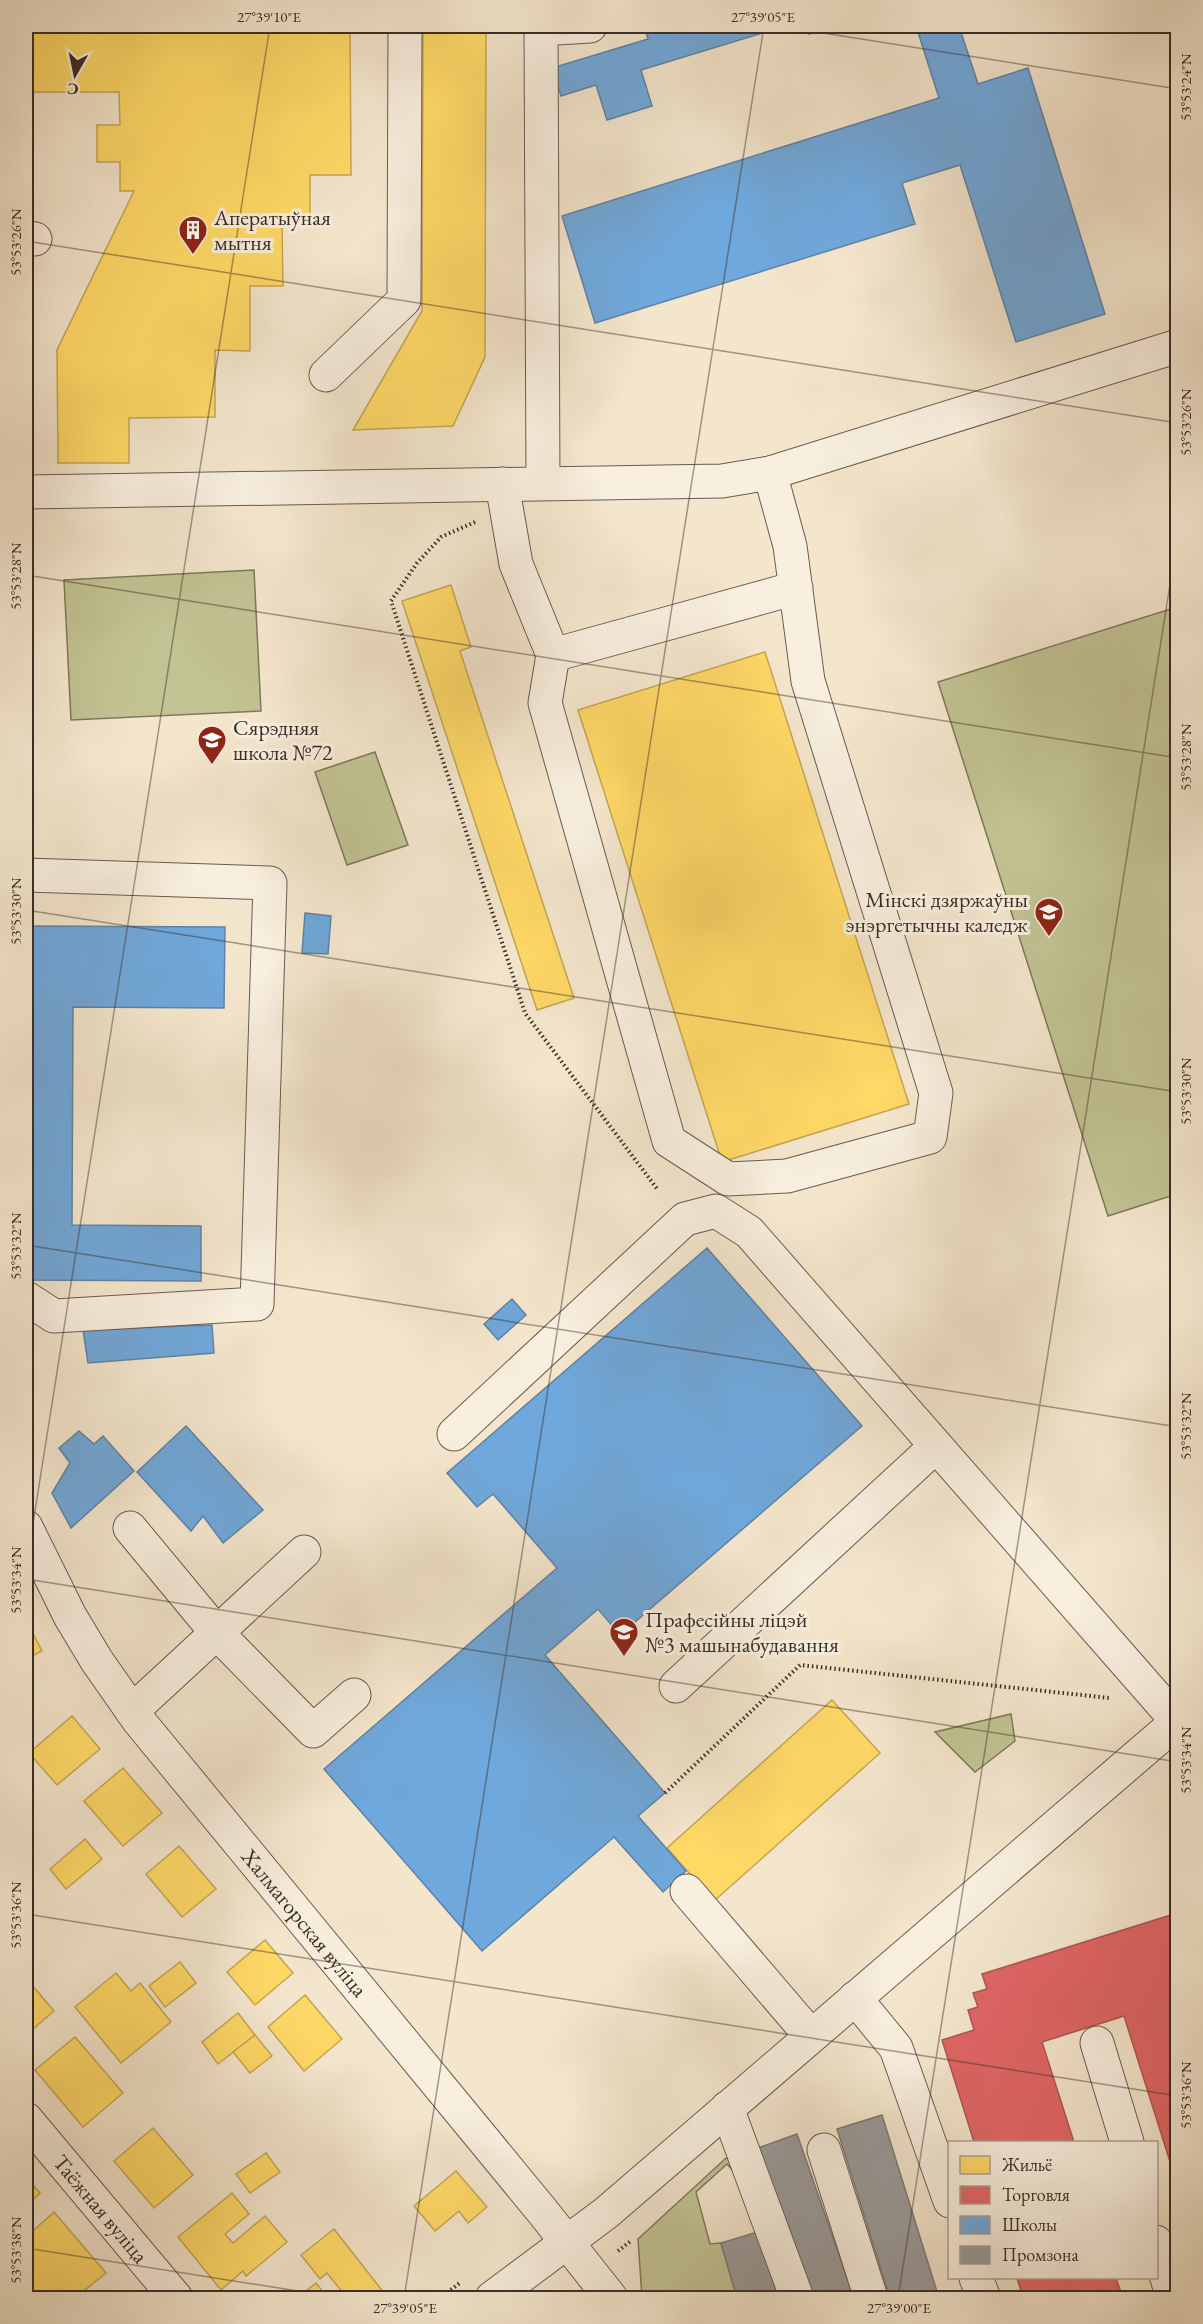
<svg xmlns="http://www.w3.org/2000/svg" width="1203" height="2324" font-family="'EB Garamond',serif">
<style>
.green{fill:#c2c393;stroke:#7e785c;stroke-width:1.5}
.homes{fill:#ffd966;stroke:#c4a553;stroke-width:1.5}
.shops{fill:#e06666;stroke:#ae5553;stroke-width:1.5}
.schools{fill:#6fa8dc;stroke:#5f83a5;stroke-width:1.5}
.industry{fill:#999;stroke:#7c7976;stroke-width:1.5}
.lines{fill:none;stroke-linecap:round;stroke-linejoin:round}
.minor-casing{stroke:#685b50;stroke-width:35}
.path{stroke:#392d26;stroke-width:4;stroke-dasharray:1.5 3;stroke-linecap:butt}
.minor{stroke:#f8efde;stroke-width:33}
.ticks{fill:none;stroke:#392d26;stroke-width:1.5;stroke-opacity:0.45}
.labels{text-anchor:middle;stroke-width:6;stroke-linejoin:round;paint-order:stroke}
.poi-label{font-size:22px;fill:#392d26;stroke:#f8efde;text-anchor:start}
.street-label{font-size:22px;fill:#392d26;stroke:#f8efde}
.neatline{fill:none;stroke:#392d26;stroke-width:2}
.ticks-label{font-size:15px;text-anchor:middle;fill:#392d26}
</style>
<rect width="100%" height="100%" fill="#f4e6cd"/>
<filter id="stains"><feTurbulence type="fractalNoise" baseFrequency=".00333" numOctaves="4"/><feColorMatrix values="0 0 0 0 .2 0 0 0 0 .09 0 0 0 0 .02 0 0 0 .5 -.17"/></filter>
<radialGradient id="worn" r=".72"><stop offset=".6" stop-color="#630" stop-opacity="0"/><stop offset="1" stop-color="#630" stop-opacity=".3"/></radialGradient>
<g class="green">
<path d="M254 570 261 711 71 720 64 580Z"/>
<path d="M1177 607V1194L1108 1216 938 682Z"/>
<path d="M375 752 408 845 347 865 315 772Z"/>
<path d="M1011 1714 1015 1741 975 1772 935 1732Z"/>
<path d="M726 2158 733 2160 742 2181 727 2164 696 2192 710 2244 721 2243 737 2298H642L638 2239Z"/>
</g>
<g class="homes">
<path d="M26 26H350L351 175H310V223H282L283 286H250V351L215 350V417L129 418V463H58L57 350 134 191H120V162H97V125H120L119 92H26Z"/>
<path d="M423 26H486L485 357 453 426 353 430 422 311Z"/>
<path d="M451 585 471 647 460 651 574 998 537 1010 402 601Z"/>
<path d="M765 652 909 1104 722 1162 578 710Z"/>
<path d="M26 1620 42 1651 26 1659Z"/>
<path d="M832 1700 880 1753 714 1901 667 1848Z"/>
<path d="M72 1716 100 1749 57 1785 29 1753Z"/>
<path d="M123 1768 162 1813 123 1846 84 1801Z"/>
<path d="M85 1839 102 1859 66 1889 50 1869Z"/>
<path d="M179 1846 216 1889 182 1917 146 1874Z"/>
<path d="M265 1940 293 1973 255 2005 227 1972Z"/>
<path d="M180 1962 196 1983 165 2007 149 1986Z"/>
<path d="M116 1973 131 1991 140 1983 171 2022 121 2063 75 2007Z"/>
<path d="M26 1978 54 2011 26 2035Z"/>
<path d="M305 1995 342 2039 304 2071 268 2027Z"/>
<path d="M238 2013 255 2035 218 2064 202 2042Z"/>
<path d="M255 2035 272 2056 250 2073 233 2052Z"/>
<path d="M75 2037 123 2093 83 2127 35 2070Z"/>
<path d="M153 2128 193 2175 154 2208 114 2161Z"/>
<path d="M266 2153 280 2172 250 2193 236 2174Z"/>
<path d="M456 2171 487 2207 468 2223 459 2211 435 2231 414 2206Z"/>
<path d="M26 2177 40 2193 26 2206Z"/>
<path d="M232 2193 249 2214 225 2234 233 2243 265 2216 287 2242 246 2276 243 2271 221 2290 178 2237Z"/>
<path d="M54 2212 106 2273 75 2298H34L26 2288V2237Z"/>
<path d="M334 2229 388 2298H347L327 2273 320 2279 301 2255Z"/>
<path d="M316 2283 328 2298H297Z"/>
</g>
<g class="shops">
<path d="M1177 1913 1178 2187 1124 2016 1042 2042 1074 2142H974L942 2040 974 2030 968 2010 978 2007 973 1993 987 1989 982 1974Z"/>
<path d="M1017 2278H1116L1123 2298H1023Z"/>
</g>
<g class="schools">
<path d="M644 26H785L641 70 652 106 607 120 596 85 561 96 552 68 648 39Z"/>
<path d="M807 26H836L809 34Z"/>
<path d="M916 26H959L978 84 1028 68 1105 314 1016 342 960 165 902 183 915 224 595 323 562 216 939 98Z"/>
<path d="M305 913 331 916 328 954 302 953Z"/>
<path d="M26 926 225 927 224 1008 73 1007 72 1225 201 1226V1281L26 1280Z"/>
<path d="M707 1248 862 1426 620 1635 598 1609 545 1655 665 1793 638 1816 686 1871 663 1892 614 1837 482 1951 324 1769 557 1568 493 1494 477 1507 447 1473Z"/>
<path d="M512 1299 526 1315 498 1340 484 1324Z"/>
<path d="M212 1325 214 1353 88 1363 83 1330Z"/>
<path d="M186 1426 263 1510 223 1543 203 1516 191 1531 137 1472Z"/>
<path d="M79 1431 94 1444 103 1436 134 1471 71 1528 52 1493 70 1463 59 1448Z"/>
</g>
<g class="industry">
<path d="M882 2115 939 2298H890L837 2129Z"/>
<path d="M797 2134 854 2298H810L758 2148Z"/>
<path d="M761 2231 782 2298H737L721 2243Z"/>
</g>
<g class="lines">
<g class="minor-casing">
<g id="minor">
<path d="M26 238 35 239"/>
<path d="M326 375 404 300 405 26"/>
<path d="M770 473 790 546 808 681 936 1093 930 1137 787 1176 728 1179 669 1141 545 703 553 655 796 588"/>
<path d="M543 483 541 29 590 26"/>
<path d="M502 484 516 564 553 655"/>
<path d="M26 492 722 481 770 473 1178 346"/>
<path d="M26 875 270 883 257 1304 54 1316 26 1298"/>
<path d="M454 1434 685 1219 716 1211 749 1232 1178 1722"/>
<path id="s1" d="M26 1527 70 1616 97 1661 139 1721 543 2212 611 2298"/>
<path d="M130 1528 217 1633 313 1731 354 1695"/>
<path d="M676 1686 936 1446"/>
<path d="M132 1711 304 1552"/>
<path d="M687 1891 811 2036"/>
<path d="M855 1998 896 2048 950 2201"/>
<path d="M1097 2043 1127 2142"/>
<path d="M727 2108 797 2298"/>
<path id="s2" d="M26 2119 176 2298"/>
<path d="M824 2150 871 2298"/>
<path d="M1156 2242 1173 2298"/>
<path d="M976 2278 984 2298"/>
<path d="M492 2298 606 2213 1178 1721"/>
</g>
</g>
<g class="path">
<path d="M475 522 441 537 417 563 391 601 525 1013 658 1190"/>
<path d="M665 1793 800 1665 1110 1698"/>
<path d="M618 2251 631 2241"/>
<path d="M440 2298 461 2282"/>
</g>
<use href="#minor" class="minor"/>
</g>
<path class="ticks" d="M779 26 1178 89M26 241 1178 423M26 575 1178 758M26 910 1178 1092M26 1245 1178 1427M26 1568 270 26M26 1579 1178 1762M26 1914 1178 2096M26 2248 342 2298M404 2298 764 26M898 2298 1178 534"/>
<defs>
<g id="building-pin" transform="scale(1.5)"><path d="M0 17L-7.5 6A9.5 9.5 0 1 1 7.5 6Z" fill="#8f2418" stroke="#f8efde"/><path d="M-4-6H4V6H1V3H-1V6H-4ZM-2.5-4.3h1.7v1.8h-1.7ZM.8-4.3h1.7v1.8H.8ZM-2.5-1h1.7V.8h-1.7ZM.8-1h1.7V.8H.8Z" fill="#fff"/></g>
<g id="school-pin" transform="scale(1.5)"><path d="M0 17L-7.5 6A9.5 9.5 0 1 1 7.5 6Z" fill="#8f2418" stroke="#f8efde"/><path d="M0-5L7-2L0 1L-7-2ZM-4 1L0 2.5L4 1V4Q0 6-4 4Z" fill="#fff"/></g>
<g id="university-pin" transform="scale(1.5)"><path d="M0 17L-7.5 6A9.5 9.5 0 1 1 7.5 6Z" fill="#8f2418" stroke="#f8efde"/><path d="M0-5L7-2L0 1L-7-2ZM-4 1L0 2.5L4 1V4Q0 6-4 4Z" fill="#fff"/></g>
</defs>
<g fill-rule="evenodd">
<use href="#building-pin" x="193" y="230"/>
<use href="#school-pin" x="212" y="740"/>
<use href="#university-pin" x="1049" y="912"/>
<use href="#university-pin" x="624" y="1632"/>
</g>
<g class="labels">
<g class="poi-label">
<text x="214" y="225">Аператыўная<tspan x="214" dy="25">мытня</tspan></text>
<text x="233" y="735">Сярэдняя<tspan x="233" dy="25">школа №72</tspan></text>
<text x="1028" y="907" text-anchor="end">Мінскі дзяржаўны<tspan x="1028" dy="25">энэргетычны каледж</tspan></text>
<text x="645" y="1627">Прафесійны ліцэй<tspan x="645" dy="25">№3 машынабудавання</tspan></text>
</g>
<g class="street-label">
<text dy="8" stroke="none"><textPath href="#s1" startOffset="486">Халмагорская вуліца</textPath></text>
<text dy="8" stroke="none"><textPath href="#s2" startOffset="117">Таёжная вуліца</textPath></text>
</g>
</g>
<rect width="1203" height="2324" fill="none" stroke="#f4e6cd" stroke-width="66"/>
<rect x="948" y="2141" width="210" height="138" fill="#f8efde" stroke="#aca194" stroke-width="1.5"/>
<rect x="960" y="2156" width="30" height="18" fill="#ffd966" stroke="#aca194" stroke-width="1.5"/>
<text x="1002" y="2171" font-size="18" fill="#392d26">Жильё</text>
<rect x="960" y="2186" width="30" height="18" fill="#e06666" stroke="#aca194" stroke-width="1.5"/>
<text x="1002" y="2201" font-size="18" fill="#392d26">Торговля</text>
<rect x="960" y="2216" width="30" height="18" fill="#6fa8dc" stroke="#aca194" stroke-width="1.5"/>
<text x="1002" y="2231" font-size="18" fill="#392d26">Школы</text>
<rect x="960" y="2246" width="30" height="18" fill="#999999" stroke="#aca194" stroke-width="1.5"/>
<text x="1002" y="2261" font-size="18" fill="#392d26">Промзона</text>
<g transform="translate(75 75) rotate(189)" stroke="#f8efde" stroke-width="4.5" paint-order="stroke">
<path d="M0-4.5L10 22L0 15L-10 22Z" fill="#392d26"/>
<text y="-9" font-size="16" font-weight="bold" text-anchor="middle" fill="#392d26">С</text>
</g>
<rect x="33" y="33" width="1137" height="2258" class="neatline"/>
<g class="ticks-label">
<text x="269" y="22">27°39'10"E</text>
<text x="763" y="22">27°39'05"E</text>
<text transform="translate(1186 87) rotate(-90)" y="5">53°53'24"N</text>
<text transform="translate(16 242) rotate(-90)" y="5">53°53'26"N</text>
<text transform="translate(1186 422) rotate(-90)" y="5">53°53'26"N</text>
<text transform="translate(16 576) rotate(-90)" y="5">53°53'28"N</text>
<text transform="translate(1186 757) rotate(-90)" y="5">53°53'28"N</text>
<text transform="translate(16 911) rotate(-90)" y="5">53°53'30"N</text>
<text transform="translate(1186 1091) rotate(-90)" y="5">53°53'30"N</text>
<text transform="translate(16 1246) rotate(-90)" y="5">53°53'32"N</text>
<text transform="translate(1186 1426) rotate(-90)" y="5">53°53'32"N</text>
<text transform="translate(16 1580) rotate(-90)" y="5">53°53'34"N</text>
<text transform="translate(1186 1760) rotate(-90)" y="5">53°53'34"N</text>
<text transform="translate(16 1915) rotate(-90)" y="5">53°53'36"N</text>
<text transform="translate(1186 2095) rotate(-90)" y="5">53°53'36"N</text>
<text transform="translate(16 2250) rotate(-90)" y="5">53°53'38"N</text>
<text x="405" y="2313">27°39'05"E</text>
<text x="899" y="2313">27°39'00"E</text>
</g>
<rect width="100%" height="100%" filter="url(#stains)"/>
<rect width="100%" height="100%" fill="url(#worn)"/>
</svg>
